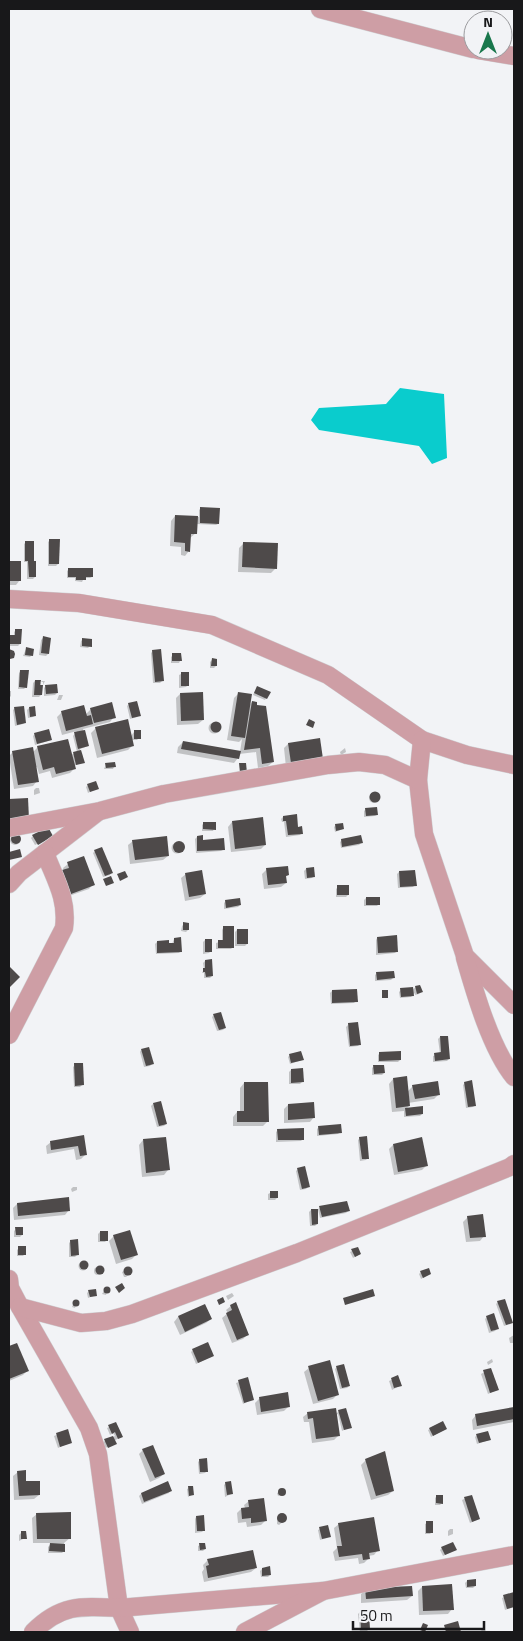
<svg xmlns="http://www.w3.org/2000/svg" width="523" height="1641" font-family="'Titillium Web',sans-serif">
<style>
.water{fill:#0acccd}
.shadow{fill:#0003}
.building{fill:#4e4a4a}
.lines{fill:none;stroke-linecap:round;stroke-linejoin:round}
.minor-casing{stroke:#cfd0d3;stroke-width:19}
.minor{stroke:#ce9ea5;stroke-width:18}
</style>
<rect width="100%" height="100%" fill="#f2f3f6"/>
<path class="water" d="M400 388 444 394 447 458 432 464 419 446 319 430 311 420 319 408 386 404Z"/>
<g class="shadow">
<path d="M201 508 218 524 216 525 197 524 196 533 190 538 189 551 185 556 181 555V547L170 546 171 521 175 516 199 517V510Z"/>
<path d="M50 540 58 564 56 566H48V542Z"/>
<path d="M26 542 35 577 33 579H27V562H24V544Z"/>
<path d="M244 543 276 568 271 573 238 572 239 548Z"/>
<path d="M9 562H20V580L16 585H9Z"/>
<path d="M69 569 92 577 90 578H84L82 582 75 581V578H67V571Z"/>
<path d="M16 630 20 644 18 646H9V636H14V632Z"/>
<path d="M43 638 48 654 46 656 39 655 41 640Z"/>
<path d="M83 639 90 646 88 648 80 647 81 641Z"/>
<path d="M26 649 32 655 30 657 23 656Z"/>
<path d="M153 651 162 681 160 683H153L151 653Z"/>
<path d="M173 655 180 661 179 663H171V657Z"/>
<path d="M212 660 216 666 214 668H210V662Z"/>
<path d="M21 671 26 687 24 689H18L19 673Z"/>
<path d="M181 674 188 685 186 687 179 688V675Z"/>
<path d="M35 681 39 684 42 681H45L43 685V682H41V695L39 697H32L33 683Z"/>
<path d="M46 686 57 693 55 695 44 696V688Z"/>
<path d="M257 687 266 698 265 700 253 695Z"/>
<path d="M9 691H11V696L9 698Z"/>
<path d="M180 694 203 720 198 724 177 725 176 698Z"/>
<path d="M238 694 249 706 252 702 273 762 268 766 258 768 256 752 239 754 238 758 234 763 177 753 178 747 183 742 240 752 242 739 239 742 227 740 234 698Z"/>
<path d="M59 695H63L61 700H57Z"/>
<path d="M129 704 139 715 137 717 130 719 127 706Z"/>
<path d="M15 708 25 722 23 724 15 726 13 710Z"/>
<path d="M29 708 35 715 33 717 28 718 27 710Z"/>
<path d="M91 709 114 717 110 722 83 729 88 746 80 749 83 762 74 766V769L70 773 52 778 50 771 39 774 37 767H35L37 781 33 786 14 789 9 756 13 752H33L38 747 71 755 77 752 73 736 77 731 62 735 57 717 62 712 85 715Z"/>
<circle cx="214" cy="728" r="5.5"/>
<path d="M96 728 131 736 134 732 139 738 137 740H132L133 745 128 750 97 758 91 733Z"/>
<path d="M35 734 51 740 35 745 33 736Z"/>
<path d="M319 740 286 767 284 748 288 744Z"/>
<path d="M345 748 346 752 341 755 340 752Z"/>
<path d="M106 764 114 767 113 769H104Z"/>
<path d="M88 785 97 788 88 793 86 787Z"/>
<path d="M36 788H39L40 793 34 795V790Z"/>
<circle cx="374" cy="798" r="5"/>
<path d="M366 809 377 815 375 816 364 817V811Z"/>
<path d="M283 817 297 828 302 833 300 835 286 837 284 822H282L281 819Z"/>
<path d="M232 822 265 845 261 849 231 852 228 827Z"/>
<path d="M204 823 214 829 213 831H202V825Z"/>
<path d="M336 825 343 829 335 832 334 827Z"/>
<circle cx="15" cy="840" r="5"/>
<path d="M33 836 49 838 35 845 31 838Z"/>
<path d="M197 837 202 841 223 850 221 851 196 853 195 839Z"/>
<path d="M342 840 361 843 359 845 341 848 340 842Z"/>
<path d="M133 841 168 856 163 860 130 864 128 845Z"/>
<circle cx="177" cy="848" r="5.5"/>
<path d="M95 851 111 873 110 875 103 877 93 853Z"/>
<path d="M68 864 93 884 89 889 66 897 58 876 64 871 63 868Z"/>
<path d="M267 869 288 875 285 877 286 883 281 887 264 889 262 874Z"/>
<path d="M306 869 314 876 312 878 305 879 304 871Z"/>
<path d="M399 872 415 885 413 887 398 888 397 874Z"/>
<path d="M186 874 205 894 200 898 185 901 181 878Z"/>
<path d="M338 887 348 895 346 897H336V889Z"/>
<path d="M366 898 379 904 377 906H364V900Z"/>
<path d="M226 901 240 905 238 907 224 909V903Z"/>
<path d="M184 924 188 930 186 932 181 931 182 926Z"/>
<path d="M223 928 233 947 231 949H216V943L222 941V930Z"/>
<path d="M237 930 247 944 245 946H235V932Z"/>
<path d="M377 938 397 951 395 953 376 955V940Z"/>
<path d="M174 939 181 951 179 953 156 954 155 944 157 942 172 944Z"/>
<path d="M205 940 211 951 209 953 203 954V942Z"/>
<path d="M205 961 212 976 210 978H204V973H202L204 969 203 963Z"/>
<path d="M377 973 393 978 391 980 375 981V975Z"/>
<path d="M416 987 421 992 419 994 415 995V993L411 997 400 998 399 992 401 990H412Z"/>
<path d="M332 991 356 1001 354 1003 331 1004 330 993Z"/>
<path d="M214 1015 225 1028 223 1030 217 1031 212 1017Z"/>
<path d="M348 1025 360 1044 358 1046 349 1047 346 1027Z"/>
<path d="M440 1037 449 1059 447 1061 433 1062V1056L440 1054 438 1039Z"/>
<path d="M141 1050 152 1064 150 1066 144 1067 140 1052Z"/>
<path d="M380 1053 400 1060 398 1062H378V1055Z"/>
<path d="M290 1055 302 1060 290 1064 288 1057Z"/>
<path d="M75 1065 82 1085 80 1087H74L73 1067Z"/>
<path d="M374 1066 384 1073 382 1075H372V1068Z"/>
<path d="M291 1070 302 1082 300 1084H289V1072Z"/>
<path d="M406 1078 407 1092 413 1086 439 1094 434 1099 408 1103 409 1106 406 1109 422 1114 420 1116 404 1117V1111L392 1112 389 1084 393 1079Z"/>
<path d="M244 1083 268 1121 263 1126H233V1117L237 1112H240V1088Z"/>
<path d="M465 1083 475 1105 473 1107 466 1108 463 1085Z"/>
<path d="M153 1104 166 1124 164 1126 157 1127 151 1106Z"/>
<path d="M288 1105 314 1117 310 1122 284 1123V1109Z"/>
<path d="M319 1127 340 1132 338 1134 317 1136V1129Z"/>
<path d="M278 1130 303 1139 301 1141 276 1142V1132Z"/>
<path d="M83 1137 86 1154 81 1159 76 1160 74 1149 47 1154 46 1146 51 1142Z"/>
<path d="M360 1138 368 1158 366 1160 360 1161 358 1140Z"/>
<path d="M143 1140 168 1170 164 1175 142 1177 139 1145Z"/>
<path d="M393 1145 427 1165 422 1170 394 1175 389 1149Z"/>
<path d="M298 1169 308 1187 306 1189 300 1190 296 1171Z"/>
<path d="M73 1187H77V1190L72 1192 71 1189Z"/>
<path d="M270 1193 277 1198 275 1200H268V1194Z"/>
<path d="M17 1204 69 1210 65 1215 14 1220 13 1208Z"/>
<path d="M320 1208 348 1211 346 1213 320 1218 318 1209Z"/>
<path d="M311 1210 317 1224 315 1226H310L309 1212Z"/>
<path d="M468 1217 484 1236 480 1241 466 1242 463 1222Z"/>
<path d="M16 1229 22 1235 20 1237H14V1231Z"/>
<path d="M100 1232 107 1240 105 1242H98V1234Z"/>
<path d="M114 1236 136 1255 132 1259 116 1264 109 1241Z"/>
<path d="M71 1241 77 1255 75 1257H69V1243Z"/>
<path d="M19 1248 25 1254 23 1256H17V1250Z"/>
<path d="M352 1251 360 1254 353 1258 350 1252Z"/>
<circle cx="83" cy="1266" r="4.5"/>
<circle cx="98" cy="1271" r="4"/>
<path d="M130 1268 131 1273 126 1277H124L122 1272Z"/>
<path d="M421 1272 430 1274 421 1279 419 1274Z"/>
<path d="M105 1289H108L106 1295 102 1294Z"/>
<path d="M89 1291 96 1295 88 1298 87 1293Z"/>
<path d="M232 1293 234 1296 228 1300 226 1296Z"/>
<path d="M74 1302H77L75 1308 72 1307Z"/>
<path d="M498 1302 512 1322 510 1324 504 1326 496 1304Z"/>
<path d="M204 1306 211 1319 206 1323 180 1335 174 1322 178 1317Z"/>
<path d="M231 1306 248 1334 243 1339 232 1343 222 1318 228 1313 226 1310Z"/>
<path d="M487 1317 497 1329 495 1331 489 1333 485 1319Z"/>
<path d="M514 1335V1343H510L509 1338Z"/>
<path d="M16 1345 27 1371 23 1375 9 1381V1348Z"/>
<path d="M193 1350 213 1356 196 1364 191 1352Z"/>
<path d="M492 1359 493 1362 488 1365 487 1362Z"/>
<path d="M337 1367 349 1386 347 1388 340 1389 335 1369Z"/>
<path d="M309 1368 338 1394 333 1399 313 1404 304 1372Z"/>
<path d="M490 1369 497 1390 488 1394 481 1374Z"/>
<path d="M398 1377 401 1385 392 1390 389 1381Z"/>
<path d="M247 1379 253 1399 243 1404 236 1383Z"/>
<path d="M287 1394 289 1406 284 1411 257 1415 255 1403 259 1399Z"/>
<path d="M514 1408V1422L473 1430 472 1420 476 1415Z"/>
<path d="M339 1411 350 1427 342 1431 338 1414 336 1415 339 1435 334 1440 312 1443 309 1422H304L303 1417 308 1413 336 1414Z"/>
<path d="M116 1423 119 1438 114 1441 115 1444 105 1448 103 1442 115 1436 113 1433 110 1435 107 1428Z"/>
<path d="M430 1429 443 1430 431 1437 428 1430Z"/>
<path d="M67 1431 71 1442 58 1448 54 1436Z"/>
<path d="M477 1435 489 1440 477 1444 475 1437Z"/>
<path d="M143 1450 164 1474 159 1478 150 1482 139 1454Z"/>
<path d="M200 1460 207 1471 205 1473 199 1474 198 1462Z"/>
<path d="M366 1460 393 1491 388 1495 371 1500 361 1465Z"/>
<path d="M18 1472 25 1483 39 1495 34 1499 14 1500 13 1476Z"/>
<path d="M167 1483 170 1491 169 1493 142 1504 139 1496 141 1494Z"/>
<path d="M226 1483 231 1494 225 1497 224 1485Z"/>
<path d="M189 1488 193 1494 188 1497 187 1489Z"/>
<path d="M283 1490 284 1493 278 1496 277 1493Z"/>
<path d="M437 1496 442 1503 440 1505H435V1498Z"/>
<path d="M471 1496 479 1519 470 1523 462 1500Z"/>
<path d="M249 1501 266 1520 261 1525 247 1527 246 1522 238 1523 237 1513 241 1509 245 1508 244 1505Z"/>
<path d="M37 1514 70 1538 64 1543V1551L62 1553H48V1547L52 1543H33L32 1518Z"/>
<path d="M282 1515 285 1516 284 1521 279 1525 277 1524V1518Z"/>
<path d="M196 1517 204 1530 202 1532 195 1533V1519Z"/>
<path d="M427 1523 432 1532 430 1534H425V1524Z"/>
<path d="M339 1524 378 1550 374 1555 368 1556 369 1558 364 1563 359 1564 358 1558 335 1561 333 1552 337 1548 334 1528Z"/>
<path d="M320 1529 329 1536 327 1538 320 1540 318 1530Z"/>
<path d="M450 1529H453V1534L448 1536V1531Z"/>
<path d="M21 1533 25 1538 19 1541V1535Z"/>
<path d="M200 1545 205 1549 203 1551H198V1546Z"/>
<path d="M442 1548 455 1550 443 1556 440 1550Z"/>
<path d="M208 1560 256 1568 251 1572 204 1582 202 1572 204 1569 203 1565Z"/>
<path d="M262 1569 270 1575 268 1577H261L260 1571Z"/>
<path d="M467 1581 475 1586 473 1588H466L465 1583Z"/>
<path d="M422 1587 452 1609 448 1614 419 1615 418 1591Z"/>
<path d="M366 1590 412 1596 407 1600 361 1603V1594Z"/>
<path d="M514 1593V1607L505 1610 502 1598Z"/>
<path d="M360 1612 369 1629 367 1631 360 1632 358 1614Z"/>
<path d="M482 1630H485L487 1632H479Z"/>
</g>
<g class="building">
<path d="M200 507 220 508 219 524 200 523Z"/>
<path d="M175 515 198 516 197 534H191L190 552 185 551V543L174 542Z"/>
<path d="M49 539H60L59 564H49Z"/>
<path d="M25 541H34V561H36V577H29L28 561H25Z"/>
<path d="M243 542 278 543 277 569 242 567Z"/>
<rect x="9" y="561" width="12" height="20"/>
<path d="M68 568H93V577H86V580H76V577H68Z"/>
<path d="M15 629H22L21 644H9V635H15Z"/>
<path d="M43 636 51 638 49 654 41 653Z"/>
<path d="M82 638 92 639V647L82 646Z"/>
<path d="M26 647 34 649 33 656 25 655Z"/>
<path d="M9 649 14 651 15 654 14 658 10 659H9Z"/>
<path d="M161 649 164 681 155 682 152 650Z"/>
<path d="M172 653H181L182 661H172Z"/>
<path d="M212 658 217 659V666H211Z"/>
<path d="M20 670H29L27 688 19 687Z"/>
<rect x="181" y="672" width="8" height="14"/>
<path d="M35 680H41L40 685H43L42 695H34Z"/>
<path d="M57 684 58 693 46 694 45 685Z"/>
<path d="M257 686 271 692 267 699 254 693Z"/>
<path d="M203 692 204 720 181 721 180 693Z"/>
<path d="M238 692 252 694 245 738 231 736Z"/>
<path d="M137 701 141 716 132 718 128 703Z"/>
<path d="M252 701 257 702V705L266 706 274 762 262 764 260 748 244 750Z"/>
<path d="M112 702 116 718 94 723 90 708Z"/>
<path d="M84 705 87 716 91 715 93 724 66 731 61 711Z"/>
<path d="M24 706 26 723 17 725 14 707Z"/>
<path d="M35 706 36 716 30 717 29 707Z"/>
<path d="M128 719 134 746 102 754 95 727Z"/>
<path d="M309 719 315 722 313 728 306 725Z"/>
<circle cx="216" cy="727" r="5.5"/>
<path d="M49 729 52 740 37 744 34 733Z"/>
<path d="M85 730 89 746 78 749 74 732Z"/>
<rect x="134" y="730" width="7" height="9"/>
<path d="M320 738 323 759 291 763 288 743Z"/>
<path d="M68 739 76 769 56 774 54 767 43 770 37 746Z"/>
<path d="M183 741 241 751 239 759 181 749Z"/>
<path d="M33 747 39 782 18 785 12 751Z"/>
<path d="M81 750 85 763 76 765 73 752Z"/>
<path d="M115 762 116 767 106 768 105 763Z"/>
<path d="M239 763H246L247 773H240Z"/>
<path d="M96 781 99 789 90 792 87 784Z"/>
<circle cx="375" cy="797" r="5.5"/>
<path d="M28 798 29 819H9V799Z"/>
<path d="M377 807 378 815 366 816 365 808Z"/>
<path d="M297 814 298 827 302 826 303 834 288 835 286 821H283V816Z"/>
<path d="M263 817 266 845 235 849 232 821Z"/>
<path d="M203 822H216V830L203 829Z"/>
<path d="M343 823 344 829 336 831 335 824Z"/>
<path d="M48 827 53 836 38 845 32 835Z"/>
<circle cx="16" cy="839" r="5"/>
<path d="M203 835V840L224 838 225 850 197 851V836Z"/>
<path d="M361 835 363 843 342 847 341 839Z"/>
<path d="M167 836 169 856 135 860 132 840Z"/>
<circle cx="179" cy="847" r="6"/>
<path d="M102 847 113 873 105 876 94 850Z"/>
<path d="M20 849 22 857 9 860V852Z"/>
<path d="M84 856 95 885 71 894 62 870 69 868 67 862Z"/>
<path d="M288 866 289 875 286 876 287 883 268 885 266 868Z"/>
<path d="M314 867 315 877 307 878 306 868Z"/>
<path d="M202 870 206 894 189 897 185 873Z"/>
<path d="M415 870 417 886 400 887 399 871Z"/>
<path d="M125 871 128 877 120 881 117 874Z"/>
<path d="M111 876 114 883 106 886 103 879Z"/>
<rect x="337" y="885" width="12" height="10"/>
<rect x="366" y="897" width="14" height="8"/>
<path d="M240 898 241 905 226 908 225 900Z"/>
<path d="M183 922 189 923V930H183Z"/>
<path d="M223 926H234V948H218V940H223Z"/>
<rect x="237" y="929" width="11" height="15"/>
<path d="M397 935 398 952 378 953 377 937Z"/>
<path d="M181 937 182 952 157 953V941L169 940V943H174V938Z"/>
<rect x="205" y="939" width="7" height="13"/>
<path d="M212 959 213 976 206 977 205 972H203V968H205V960Z"/>
<path d="M9 966 20 977 9 988Z"/>
<path d="M394 971 395 978 377 980 376 972Z"/>
<path d="M420 985 423 992 417 994 415 986Z"/>
<path d="M413 987 414 996 401 997 400 988Z"/>
<path d="M357 989 358 1002 332 1003V990Z"/>
<rect x="382" y="990" width="6" height="8"/>
<path d="M221 1012 226 1028 219 1030 213 1014Z"/>
<path d="M358 1022 361 1045 350 1046 348 1023Z"/>
<path d="M440 1036H448L450 1059 435 1061 434 1053 441 1052Z"/>
<path d="M149 1047 154 1064 146 1066 141 1049Z"/>
<path d="M301 1051 304 1060 291 1063 289 1054Z"/>
<path d="M401 1051V1060L379 1061V1052Z"/>
<path d="M74 1063H83L84 1085 75 1086Z"/>
<path d="M373 1065H384L385 1073 374 1074Z"/>
<path d="M303 1068 304 1082 291 1083V1069Z"/>
<path d="M407 1076 410 1106 396 1108 393 1078Z"/>
<path d="M472 1080 476 1106 468 1107 464 1082Z"/>
<path d="M438 1081 440 1095 415 1099 412 1085Z"/>
<path d="M244 1082H268L269 1122H237V1111H244Z"/>
<path d="M161 1101 167 1124 159 1126 153 1103Z"/>
<path d="M314 1102 315 1118 288 1120V1104Z"/>
<path d="M423 1106V1114L406 1116 405 1108Z"/>
<path d="M341 1124 342 1133 319 1135 318 1126Z"/>
<path d="M304 1128V1140H278L277 1129Z"/>
<path d="M84 1135 87 1155 80 1156 78 1146 51 1150 50 1141Z"/>
<path d="M367 1136 369 1159H362L359 1137Z"/>
<path d="M166 1137 170 1170 146 1173 143 1139Z"/>
<path d="M422 1137 428 1166 398 1172 393 1144Z"/>
<path d="M305 1166 310 1187 302 1189 297 1168Z"/>
<rect x="270" y="1191" width="8" height="7"/>
<path d="M69 1197 70 1211 18 1216 17 1203Z"/>
<path d="M347 1201 350 1211 322 1217 319 1206Z"/>
<path d="M311 1209H318V1224L312 1225Z"/>
<path d="M483 1214 486 1237 470 1238 467 1216Z"/>
<path d="M15 1227H23V1235H16Z"/>
<path d="M130 1230 138 1255 121 1260 113 1235Z"/>
<rect x="100" y="1231" width="8" height="10"/>
<path d="M78 1239 79 1255 71 1256 70 1240Z"/>
<rect x="18" y="1246" width="8" height="9"/>
<path d="M358 1247 361 1254 355 1257 351 1249Z"/>
<circle cx="84" cy="1265" r="4.5"/>
<circle cx="100" cy="1270" r="4.5"/>
<circle cx="128" cy="1271" r="4.5"/>
<path d="M429 1268 431 1274 423 1278 420 1271Z"/>
<path d="M122 1283 125 1288 119 1293 115 1287Z"/>
<circle cx="107" cy="1290" r="3.5"/>
<path d="M96 1289 97 1296 90 1297 88 1290Z"/>
<path d="M373 1289 375 1296 345 1305 343 1298Z"/>
<path d="M223 1297 225 1302 219 1305 217 1300Z"/>
<path d="M505 1299 513 1323 506 1325 497 1301Z"/>
<circle cx="76" cy="1303" r="3.5"/>
<path d="M236 1302 249 1335 237 1340 226 1313 232 1310 230 1305Z"/>
<path d="M205 1304 212 1319 185 1332 178 1316Z"/>
<path d="M494 1313 499 1329 491 1331 486 1316Z"/>
<path d="M208 1342 214 1356 198 1363 192 1349Z"/>
<path d="M17 1343 29 1371 9 1379V1346Z"/>
<path d="M330 1360 339 1395 318 1401 308 1366Z"/>
<path d="M344 1364 350 1386 342 1388 336 1366Z"/>
<path d="M491 1368 499 1390 490 1393 483 1370Z"/>
<path d="M398 1375 402 1386 394 1388 391 1378Z"/>
<path d="M248 1377 254 1400 244 1403 238 1380Z"/>
<path d="M288 1392 290 1407 261 1412 259 1397Z"/>
<path d="M514 1407V1419L477 1426 475 1414Z"/>
<path d="M336 1408 340 1436 316 1439 313 1418 308 1419 307 1412Z"/>
<path d="M346 1408 352 1428 344 1430 338 1410Z"/>
<path d="M443 1421 447 1429 433 1436 429 1428Z"/>
<path d="M116 1422 123 1437 118 1439 115 1432 112 1434 108 1425Z"/>
<path d="M68 1429 72 1443 60 1447 56 1433Z"/>
<path d="M488 1431 491 1440 479 1443 476 1434Z"/>
<path d="M113 1436 117 1444 108 1448 104 1439Z"/>
<path d="M153 1445 165 1474 155 1478 142 1449Z"/>
<path d="M385 1451 394 1491 376 1496 365 1459Z"/>
<path d="M207 1458 208 1472H200L199 1459Z"/>
<path d="M26 1470V1481H40V1495L19 1496 17 1471Z"/>
<path d="M168 1481 172 1491 144 1502 141 1493Z"/>
<path d="M231 1481 233 1494 227 1495 225 1482Z"/>
<path d="M188 1486H193L194 1495 189 1496Z"/>
<circle cx="282" cy="1492" r="4"/>
<path d="M436 1495H443V1504L436 1503Z"/>
<path d="M472 1495 480 1519 472 1522 464 1497Z"/>
<path d="M264 1498 267 1521 251 1523V1518L242 1519 241 1508 249 1507 248 1500Z"/>
<path d="M71 1512V1539H37L36 1513Z"/>
<circle cx="282" cy="1518" r="5"/>
<path d="M204 1515 205 1531H197L196 1516Z"/>
<path d="M374 1517 380 1551 369 1553 370 1559 363 1560 362 1554 339 1557 337 1546H342L338 1523Z"/>
<rect x="426" y="1521" width="7" height="12"/>
<path d="M328 1525 331 1537 322 1539 319 1527Z"/>
<path d="M21 1531H26L27 1539H21Z"/>
<path d="M453 1542 457 1550 445 1555 441 1547Z"/>
<path d="M50 1543 65 1544V1552L49 1551Z"/>
<path d="M199 1543H205L206 1549 200 1550Z"/>
<path d="M253 1550 257 1568 208 1578 206 1566 209 1565 207 1559Z"/>
<path d="M270 1566 271 1575 262 1576V1568Z"/>
<path d="M476 1579V1586L467 1587V1580Z"/>
<path d="M452 1584 454 1610 423 1611 422 1586Z"/>
<path d="M412 1586 413 1596 366 1599 365 1588Z"/>
<path d="M514 1592V1607L507 1609 503 1595Z"/>
<path d="M369 1610 370 1630H361L360 1611Z"/>
<path d="M458 1621 461 1632H446L444 1625Z"/>
<path d="M423 1623 428 1625 425 1632 420 1630Z"/>
</g>
<g class="lines">
<g class="minor-casing">
<g id="minor">
<path d="M320 9 473 49"/>
<path d="M478 50 514 56"/>
<path d="M9 599 79 603 212 625 328 675 422 740 467 755 514 765"/>
<path d="M422 740 418 780 424 834 465 956 514 1005"/>
<path d="M9 828 100 811 164 794 328 765 359 762 385 765 418 780"/>
<path d="M9 884 19 873 98 812"/>
<path d="M465 958C475 993 491 1049 514 1077"/>
<path d="M9 1035 64 928C68 899 55 879 45 853"/>
<path d="M9 1279 10 1288 20 1307 89 1428 98 1454 119 1608 130 1632"/>
<path d="M20 1307 81 1323 106 1321 132 1314 297 1253 510 1167 514 1164"/>
<path d="M33 1632C61 1604 81 1606 119 1608L323 1591"/>
<path d="M245 1632 323 1591 514 1555"/>
</g>
</g>
<use href="#minor" class="minor"/>
</g>
<rect width="523" height="1641" fill="none" stroke="#18181a" stroke-width="20"/>
<g transform="translate(488 35)"><circle r="24" fill="#f2f3f6" stroke="#9b9b9e"/>
<path d="M0-4L9 19L0 12L-9 19Z" fill="#19774c"/>
<text y="-8" font-size="14" font-weight="bold" text-anchor="middle" fill="#18181a">N</text>
</g>
<path d="M353 1621v8h131v-8" fill="none" stroke="#18181a" stroke-width="2.5"/>
<text x="360" y="1621" font-size="15" fill="#18181a" stroke="#f2f3f6" stroke-width="4" paint-order="stroke">50 m</text>
</svg>
